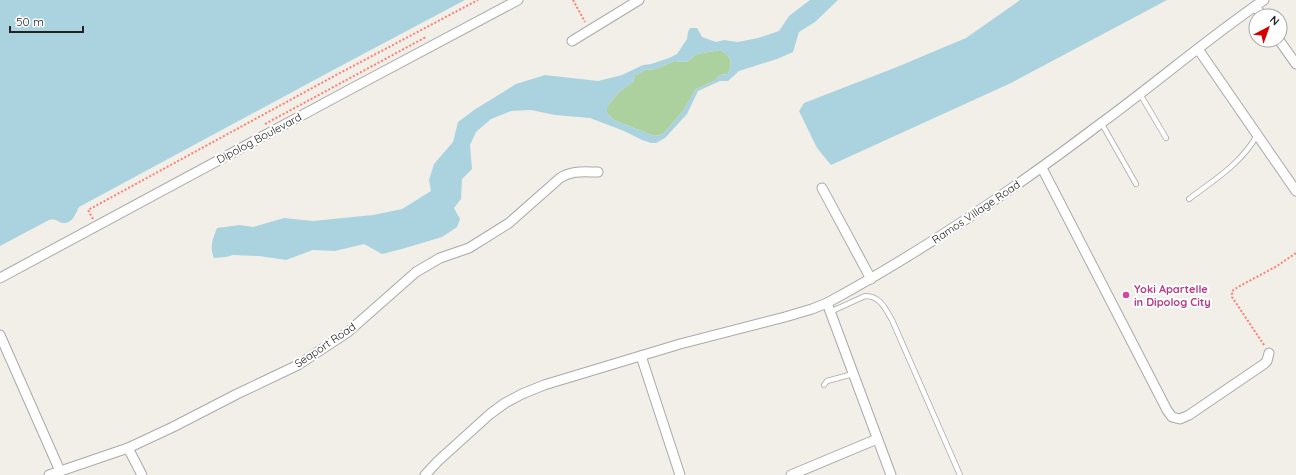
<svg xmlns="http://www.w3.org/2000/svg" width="1296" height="475" font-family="Quicksand,sans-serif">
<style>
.forest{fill:#add19e}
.water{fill:#aad3df;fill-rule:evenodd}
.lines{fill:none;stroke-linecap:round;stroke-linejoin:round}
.service-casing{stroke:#a9a9a9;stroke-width:6}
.minor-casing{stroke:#a9a9a9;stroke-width:11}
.path{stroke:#fa8072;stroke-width:2;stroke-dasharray:2 2;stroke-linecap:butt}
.service{stroke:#fff;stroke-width:4.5}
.minor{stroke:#fff;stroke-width:9}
.hotel-dot{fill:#d1479c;stroke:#fff;stroke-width:1.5}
.labels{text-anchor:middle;stroke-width:4;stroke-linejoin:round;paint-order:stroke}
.street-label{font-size:11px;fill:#222;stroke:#fff}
.hotel-label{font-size:11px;font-weight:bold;fill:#b23c85;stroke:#fff;text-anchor:start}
</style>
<rect width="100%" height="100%" fill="#f2efe9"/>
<path class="forest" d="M720 50C732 56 733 63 728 74L720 75 714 81 696 89 683 111 663 134 654 136 614 120 607 113V107L619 92 633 82 635 76 645 70 656 69 674 61 687 62 697 54Z"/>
<g class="water">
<path d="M0 0H465L335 69 79 207C76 213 72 224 64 223 57 223 58 218 49 220L0 246Z"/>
<path d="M810 0H838L815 22 799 32 793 52 777 59 739 71 728 81H720L698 91 687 114 665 138 656 143H651L642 140 624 131 590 118 555 115 531 110 511 111 491 119 476 132 470 145 472 169 462 179 461 199 454 208 460 219 457 227 442 237 402 249 382 254 364 244 335 251 313 250 286 260 259 256 233 255 226 257 214 258C209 247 213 238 217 228L240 225 253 227 284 218 313 221 373 215 402 209 431 191 429 180 434 164 453 142 458 122 474 110 516 84 545 75 598 81 622 75 643 65 651 64 669 58 677 54 687 39 688 32 690 28H697L702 37 716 42 724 40 738 42 758 38 779 31 789 16ZM720 50C732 56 733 63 728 74L720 75 714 81 696 89 683 111 663 134 654 136 614 120 607 113V107L619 92 633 82 635 76 645 70 656 69 674 61 687 62 697 54Z"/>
<path d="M1020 0H1167L1011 83 831 165 817 148 799 111 804 103 897 67 966 38Z"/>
</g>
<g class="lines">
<g class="service-casing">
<g id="service">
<path d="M1140 94 1166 138"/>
<path d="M1102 124 1136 184"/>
<path d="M1189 199C1214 180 1242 163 1257 135"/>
<path d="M830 312 865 296C880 296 885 308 892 320L960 475"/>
<path d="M824 385 827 381 853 374"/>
</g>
</g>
<g class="minor-casing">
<g id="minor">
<path d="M1255 6 1262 16"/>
<path d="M1279 40 1296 64"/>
<path d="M572 41 639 0"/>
<path d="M1198 49 1296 191"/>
<path d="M1042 168 1167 410 1172 417 1180 419 1189 415 1264 364 1267 361 1269 353"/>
<path d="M822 188 871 279"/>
<path d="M0 278 347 91 518 0"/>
<path d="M0 335 60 471"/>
<path d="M641 356 680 475"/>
<path d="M128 448 142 475"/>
<path d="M49 475 128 448 173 427 237 394 298 365 348 332 416 272 440 258 469 248 509 223 560 178C572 170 584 172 598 172"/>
<path d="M425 475 438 461 490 414 505 403 522 394 544 385 680 344 785 317 812 309 827 303"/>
<path d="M791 475 877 439"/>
<path d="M891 475 827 303C923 251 1013 190 1100 124 1155 84 1208 38 1264 0"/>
</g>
</g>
<g class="path">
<path d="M573 0 585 22"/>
<path d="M265 124 426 37"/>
<path d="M93 219 88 210 338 74 478 0"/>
<path d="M1264 345 1232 297V291L1238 287 1277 266 1296 253"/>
</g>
<use href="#service" class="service"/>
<use href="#minor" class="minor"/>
</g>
<circle class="hotel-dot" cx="1126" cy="295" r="4"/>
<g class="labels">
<g class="street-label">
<text transform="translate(259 138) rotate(-28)" y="4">Dipolog Boulevard</text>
<text transform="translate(976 212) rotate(-34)" y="4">Ramos Village Road</text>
<text transform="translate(325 345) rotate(-34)" y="4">Seaport Road</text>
</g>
<g class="hotel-label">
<text x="1134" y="293">Yoki Apartelle<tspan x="1134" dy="13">in Dipolog City</tspan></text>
</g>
</g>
<g transform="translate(1268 28) rotate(41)"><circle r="19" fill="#ffffff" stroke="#a7a7a7"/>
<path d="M0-3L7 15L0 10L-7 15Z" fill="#d40000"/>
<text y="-6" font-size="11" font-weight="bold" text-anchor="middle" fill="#222222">N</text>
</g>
<path d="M10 26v6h73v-6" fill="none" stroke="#222222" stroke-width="2"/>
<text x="16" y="26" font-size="12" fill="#222222" stroke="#ffffff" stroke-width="3" paint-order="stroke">50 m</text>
</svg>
